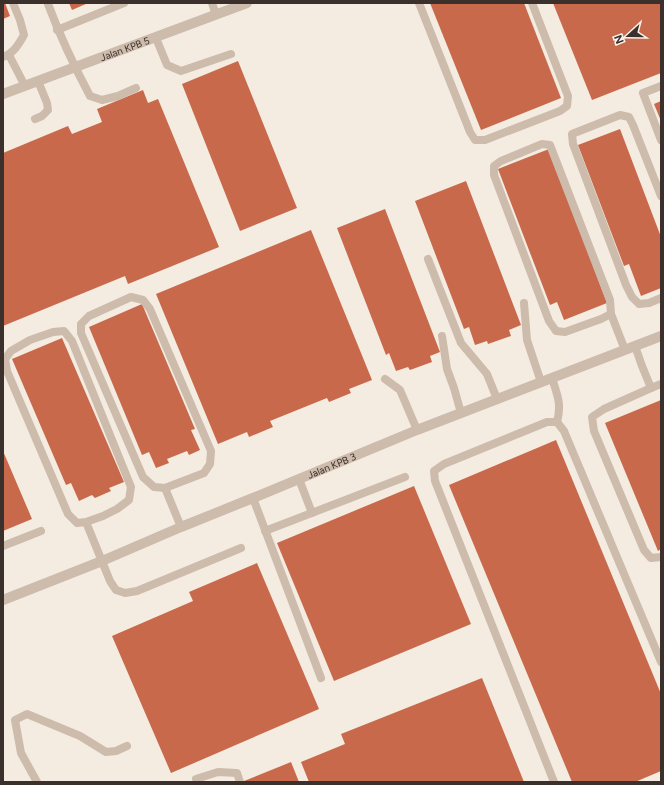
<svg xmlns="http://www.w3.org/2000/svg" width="664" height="785" font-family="Figtree,sans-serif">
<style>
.building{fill:#c8694b}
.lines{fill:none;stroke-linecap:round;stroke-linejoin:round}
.service{stroke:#cdbbac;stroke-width:8}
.minor{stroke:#cdbbac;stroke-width:10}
.labels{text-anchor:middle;stroke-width:4;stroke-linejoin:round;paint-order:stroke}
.street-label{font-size:10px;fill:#3b302b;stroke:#fbf5ee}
</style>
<rect width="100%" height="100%" fill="#f4ebe1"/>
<g class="building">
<path d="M3 3H5L10 16 3 19Z"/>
<path d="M69 3H88L72 10Z"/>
<path d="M430 3H524L561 98 481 130Z"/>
<path d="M553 3H661V73L592 100Z"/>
<path d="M238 61 297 208 240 231 182 84Z"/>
<path d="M143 90 148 103 158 99 219 247 128 284 125 276 3 326V153L68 126 72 134 102 122 97 109Z"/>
<path d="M661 101V121L654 104Z"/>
<path d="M620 129 661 237V288L641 296 629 264 624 266 578 145Z"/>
<path d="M549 149 607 303 564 320 557 302 550 305 498 169Z"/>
<path d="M466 181 521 325 509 330 511 336 488 344 487 341 475 345 469 327 464 329 415 201Z"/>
<path d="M385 209 440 352 430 356 432 362 410 370 408 367 396 371 389 353 386 355 337 228Z"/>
<path d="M311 230 372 380 349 389 351 393 329 402 327 398 270 421 273 427 249 437 247 432 218 444 156 294Z"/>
<path d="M142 304 195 429 191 430 200 450 189 455 187 451 167 459 169 463 156 468 149 452 142 455 89 327Z"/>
<path d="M62 338 124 482 109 488 111 491 95 498 92 495 79 501 71 483 66 485 12 359Z"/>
<path d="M661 400V549L658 551 605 423Z"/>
<path d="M556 440 661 694V771L635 782H572L449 485Z"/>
<path d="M3 451 32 519 3 531Z"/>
<path d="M414 486 471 624 334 681 277 543Z"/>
<path d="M257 563 319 709 171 773 112 636 193 601 189 592Z"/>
<path d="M482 678 524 782H309L301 762 345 744 341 734Z"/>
<path d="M291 762 299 782H245L244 781Z"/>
</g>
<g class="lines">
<g class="service">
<path d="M212 3 216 15"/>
<path d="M419 3 470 132 475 140H485L560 111 567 106 568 96 532 3"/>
<path d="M48 4C60 36 74 66 90 96L102 100 118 96 136 88"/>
<path d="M57 30 124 3"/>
<path d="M156 38 167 65 181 71 231 54"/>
<path d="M9 55 25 86"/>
<path d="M3 57C14 53 18 45 24 35L20 20 13 3"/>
<path d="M661 86 643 93 661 140"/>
<path d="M35 119 42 116 48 110 47 103 38 81"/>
<path d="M661 196 633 125 629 117 620 115 572 134 573 144 626 285 632 297 639 304 649 303 661 298"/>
<path d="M428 259 461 343 487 374 497 399"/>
<path d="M131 297 143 300 150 309 211 451 210 464 204 473 165 488 154 487 143 477 81 333V324L89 316Z"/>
<path d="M524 303 527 340 541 382"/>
<path d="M611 314 610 300 550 145 542 144 501 161 494 166V175L549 321 556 331 565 332 601 319 611 314 625 350"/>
<path d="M442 336 447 369 454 388 461 413"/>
<path d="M635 346 642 366 651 388 661 384"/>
<path d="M552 378C557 395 562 403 557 422L564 431 661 662"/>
<path d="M385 379 400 390 417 430"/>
<path d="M651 388 604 409 592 417 594 431 644 550 651 558 661 557"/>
<path d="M299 479 312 513"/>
<path d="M165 488 181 527"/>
<path d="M253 498 321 678"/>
<path d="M86 522 103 516 117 509 129 500 131 487 72 341 64 331 53 332 30 340 11 351 5 359 7 371 68 514 77 523 86 522 110 581 116 590 125 593 137 591 241 548"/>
<path d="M265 531 405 477"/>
<path d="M3 546 41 531"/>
<path d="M196 779 218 772 237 773 240 782"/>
<path d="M37 782 21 753 15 720 27 714 80 736 106 752 116 751 127 746"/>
<path d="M554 782 435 481 434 471 444 464 547 422H557"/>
</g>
<g class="minor">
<path id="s1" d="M3 94 247 3"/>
<path id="s2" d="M3 600 102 561 181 527 253 498 417 430 661 336"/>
</g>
</g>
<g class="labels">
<g class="street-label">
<text dy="4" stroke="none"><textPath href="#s1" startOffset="130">Jalan KPB 5</textPath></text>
<text dy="4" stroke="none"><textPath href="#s2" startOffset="355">Jalan KPB 3</textPath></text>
</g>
</g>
<rect width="664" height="785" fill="none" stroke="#3b302b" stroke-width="8"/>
<g transform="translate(628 36) rotate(249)" stroke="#fbf5ee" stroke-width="3" paint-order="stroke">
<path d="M0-3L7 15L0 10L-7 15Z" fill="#3b302b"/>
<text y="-6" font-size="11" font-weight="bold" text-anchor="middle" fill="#3b302b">N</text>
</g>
</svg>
